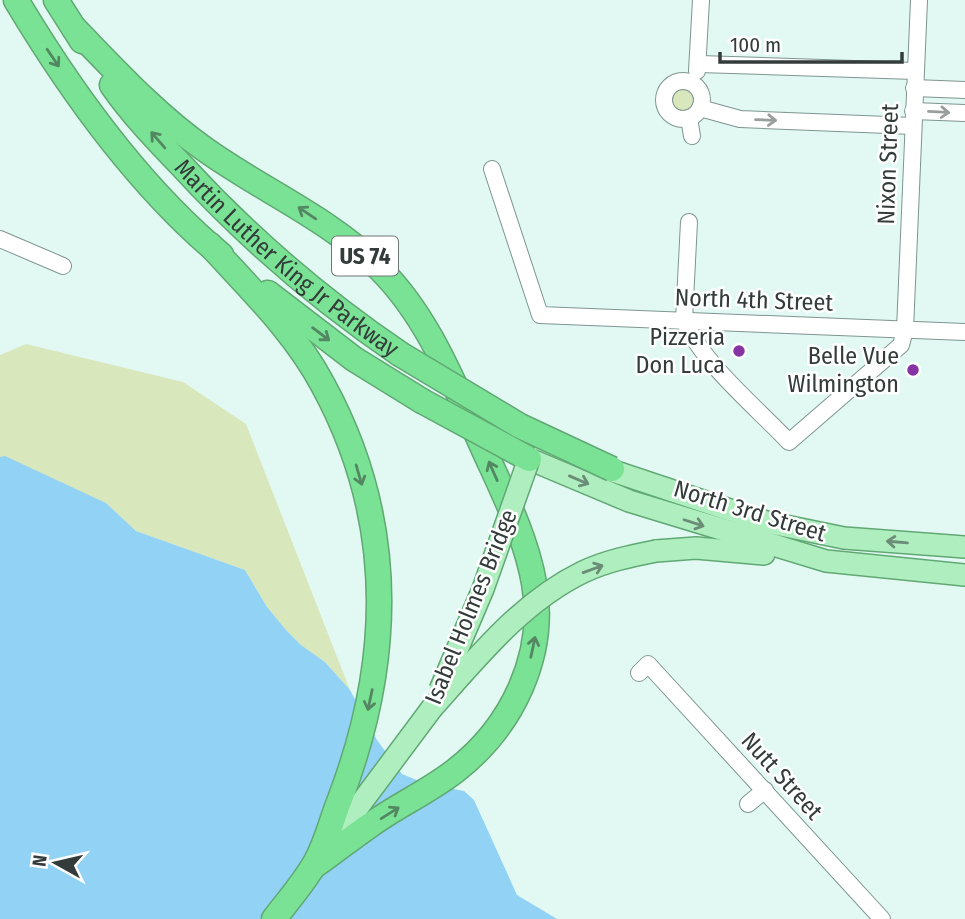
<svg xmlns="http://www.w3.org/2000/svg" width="965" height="919" font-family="'Fira Sans Condensed',sans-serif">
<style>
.green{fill:#d9e7bc}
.water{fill:#92d2f5}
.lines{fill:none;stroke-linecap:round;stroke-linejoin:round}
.minor-casing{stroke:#7f958f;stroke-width:18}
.major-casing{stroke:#61a874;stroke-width:24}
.highway-casing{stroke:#61a874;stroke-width:27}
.minor{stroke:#fff;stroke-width:16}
.major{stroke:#afeebf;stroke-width:21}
.highway{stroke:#7ae294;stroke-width:24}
.major-bridge-casing{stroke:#61a874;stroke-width:24;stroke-linecap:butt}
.highway-bridge-casing{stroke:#61a874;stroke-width:27;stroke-linecap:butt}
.major-bridge{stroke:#afeebf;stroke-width:21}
.highway-bridge{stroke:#7ae294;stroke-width:24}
.oneway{stroke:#538762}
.oneway2{stroke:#999e9c}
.oneway3{stroke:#6b8c76}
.poi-dot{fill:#8634a3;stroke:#fff;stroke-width:2.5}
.labels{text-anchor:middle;stroke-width:5;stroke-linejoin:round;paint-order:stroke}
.shield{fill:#fff;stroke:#707675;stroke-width:2}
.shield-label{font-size:23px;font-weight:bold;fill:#333c3a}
.street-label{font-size:24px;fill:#333c3a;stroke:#fff}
.poi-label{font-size:24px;fill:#333c3a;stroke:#fff;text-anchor:end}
</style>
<rect width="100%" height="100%" fill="#e2f9f3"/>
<g class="green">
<circle cx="682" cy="99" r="13"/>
<path d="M26 344 183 382 246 424 350 690 325 662 301 645 286 630 267 607 245 570 136 531 106 503 0 457V355Z"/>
</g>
<path class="water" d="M5 456 106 503 136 531 245 570 267 607 286 630 301 645 325 662 350 690 377 740 402 774 424 783 464 791 474 800 517 895 557 919H0V457Z"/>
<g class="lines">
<g class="minor-casing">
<g id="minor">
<path d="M699 64 915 71"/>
<path d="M697 71 701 0"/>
<circle cx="683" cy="100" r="19"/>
<path d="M914 88 965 90"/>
<path d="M700 108 740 119 913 126"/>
<path d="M913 111 965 113"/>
<path d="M689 118 692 136"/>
<path d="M492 169 540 315 965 332"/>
<path d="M689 222 684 320C703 364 756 407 789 442L901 345 905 330 919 0"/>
<path d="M0 239 63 266"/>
<path d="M639 673 648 664 882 919"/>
<path d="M748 804 765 790"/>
</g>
</g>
<g class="major-casing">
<g id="major">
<path d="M529 459 629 501 826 561 965 575"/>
<path d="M595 465 766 522 844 538 965 547"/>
<path d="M656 551 696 548 764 554"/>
<path d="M326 850 432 708"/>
</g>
</g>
<g class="highway-casing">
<g id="highway">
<path d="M16 0C71 92 138 186 221 255"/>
<path d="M56 0 82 41"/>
<path d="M74 28C115 70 155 114 203 148 261 190 329 218 380 269 430 319 455 387 484 450 503 492 526 537 534 583 547 655 512 727 455 771 428 792 396 806 369 826 350 839 333 853 314 866"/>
<path id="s1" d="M112 85C132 114 158 141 182 166 248 238 319 299 400 354"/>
<path d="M210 245C250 289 295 332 323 385 396 519 393 660 340 799 331 821 325 849 312 868 301 886 287 902 274 919"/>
<path d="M268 293 354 359 422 401"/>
</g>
</g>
<use href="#minor" class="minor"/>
<use href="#major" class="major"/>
<use href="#highway" class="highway"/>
<g class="major-bridge-casing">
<g id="major-bridge">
<path d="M440 690 483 589 529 459"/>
<path d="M432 708C477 658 521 602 583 572 606 561 631 556 656 551"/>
</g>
</g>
<g class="highway-bridge-casing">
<g id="highway-bridge">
<path d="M400 354 520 426 612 469"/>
<path d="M422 401 529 459"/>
</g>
</g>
<use href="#major-bridge" class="major-bridge"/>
<use href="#highway-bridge" class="highway-bridge"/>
</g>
<defs><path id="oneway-shaft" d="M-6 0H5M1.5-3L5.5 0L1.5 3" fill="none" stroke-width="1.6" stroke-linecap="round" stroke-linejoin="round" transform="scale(1.75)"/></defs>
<g class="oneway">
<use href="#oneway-shaft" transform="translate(53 58) rotate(56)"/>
<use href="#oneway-shaft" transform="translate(158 140) rotate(-131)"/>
<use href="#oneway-shaft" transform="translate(307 213) rotate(-146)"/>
<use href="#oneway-shaft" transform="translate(321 334) rotate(37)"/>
<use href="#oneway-shaft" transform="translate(493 471) rotate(-114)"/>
<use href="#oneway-shaft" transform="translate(359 475) rotate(74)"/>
<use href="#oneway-shaft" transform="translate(533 647) rotate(-78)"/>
<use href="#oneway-shaft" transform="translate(370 700) rotate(102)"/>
<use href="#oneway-shaft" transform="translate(390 813) rotate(-32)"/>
</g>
<g class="oneway2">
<use href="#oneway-shaft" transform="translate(939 112) rotate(3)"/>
<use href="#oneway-shaft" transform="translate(766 120) rotate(2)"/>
</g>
<g class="oneway3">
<use href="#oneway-shaft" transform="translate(579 480) rotate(23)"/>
<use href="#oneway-shaft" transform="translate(694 523) rotate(18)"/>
<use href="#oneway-shaft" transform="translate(897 542) rotate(-175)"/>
<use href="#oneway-shaft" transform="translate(593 569) rotate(-20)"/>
</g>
<g class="poi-dot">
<circle cx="739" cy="351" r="7"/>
<circle cx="913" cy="370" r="7"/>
</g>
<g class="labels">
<rect class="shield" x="332" y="236.5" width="66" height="39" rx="5"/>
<g class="shield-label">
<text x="365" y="264">US 74</text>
</g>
<g class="street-label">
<text transform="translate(888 164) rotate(-88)" y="8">Nixon Street</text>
<text dy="8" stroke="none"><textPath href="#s1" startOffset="247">Martin Luther King Jr Parkway</textPath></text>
<text transform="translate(754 300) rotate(2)" y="8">North 4th Street</text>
<text transform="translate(750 511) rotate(17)" y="8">North 3rd Street</text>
<text transform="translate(471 607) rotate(-68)" y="8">Isabel Holmes Bridge</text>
<text transform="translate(782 776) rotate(48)" y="8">Nutt Street</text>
</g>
<g class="poi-label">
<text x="725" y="345">Pizzeria<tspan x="725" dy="28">Don Luca</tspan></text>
<text x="899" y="364">Belle Vue<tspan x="899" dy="28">Wilmington</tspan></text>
</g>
</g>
<g transform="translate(56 863) rotate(278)" stroke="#ffffff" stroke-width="5" paint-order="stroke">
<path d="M0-5L12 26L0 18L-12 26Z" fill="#333c3a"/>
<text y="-10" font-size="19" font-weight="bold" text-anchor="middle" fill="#333c3a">N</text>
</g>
<path d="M720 52v10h182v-10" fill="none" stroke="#333c3a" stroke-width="3.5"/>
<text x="730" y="52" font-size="21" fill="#333c3a" stroke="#ffffff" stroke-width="5" paint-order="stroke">100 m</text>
</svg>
